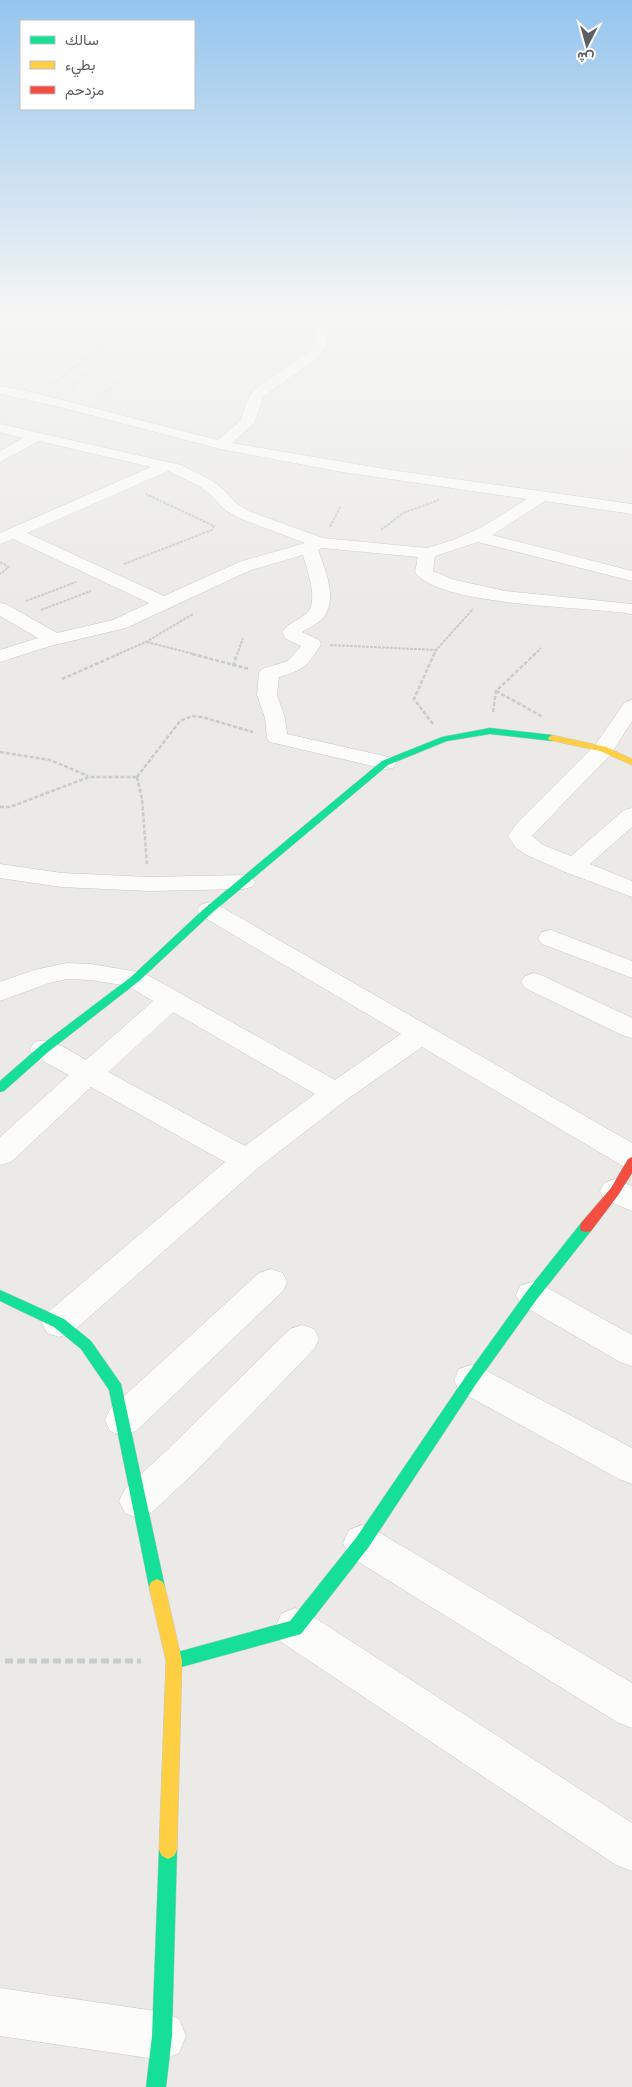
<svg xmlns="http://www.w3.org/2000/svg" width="632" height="2087" font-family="'PT Sans Narrow',Vazirmatn,sans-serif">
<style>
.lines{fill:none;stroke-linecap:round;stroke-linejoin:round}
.street-casing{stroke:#c8c8c8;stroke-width:1}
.fast-casing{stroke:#c7c7c6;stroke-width:1}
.slow-casing{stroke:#c7c7c6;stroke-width:1}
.jam-casing{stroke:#c7c7c6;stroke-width:1}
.path-far3{stroke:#c8ccca;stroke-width:1;stroke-dasharray:2.5 1;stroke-linecap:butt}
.path-far2{stroke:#c8ccca;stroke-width:2;stroke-dasharray:3 1;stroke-linecap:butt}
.path-far1{stroke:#c8ccca;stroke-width:2.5;stroke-dasharray:4 2;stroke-linecap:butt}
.path{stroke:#c8ccca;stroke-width:5;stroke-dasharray:8 4;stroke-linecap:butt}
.street{fill:#fcfcfb;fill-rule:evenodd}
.fast{fill:#16e098;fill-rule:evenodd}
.slow{fill:#ffcf43;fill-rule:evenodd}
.jam{fill:#f24e42;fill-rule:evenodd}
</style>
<rect width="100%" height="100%" fill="#ebeae6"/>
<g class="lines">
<g class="street-casing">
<g id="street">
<path d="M329 313H342L329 328 326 345 318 358 264 396 254 423 232 443 391 470 632 504V514L545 501 492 535 632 571V581L478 542 435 556 433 571 451 579 505 591 632 604V614C589 606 439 607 415 572L418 557 322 548 318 550C325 570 339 600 322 619 317 624 309 628 302 632L319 640 321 644C309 665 302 671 279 677L277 695 285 718 287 734 393 758 396 763 393 768 385 769 270 742 267 738 265 718 257 695 259 673 262 669 288 661 301 646 286 639 282 632C288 623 299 620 307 613 319 601 307 569 303 555L251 570 126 628 50 646 0 662V650L38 638 0 616V603L6 604 57 633 113 620 149 603 13 539 0 544V533L151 467 39 441 0 462V451L23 438 0 432V424L181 465 211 480 223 489 237 504 251 512 323 538 427 548 453 540 482 527 527 499 342 472 220 449 60 407 0 394V386L31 392 218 440 240 421 247 401 254 390 308 352 314 345 317 327ZM168 471 199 486 211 495 225 510 239 518 305 543 239 562 164 596 27 533Z"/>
<path d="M632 700V721L611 754 532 836 543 845 571 856 624 810 632 808V827L590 864 632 881V897L565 872 527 855 516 848 508 836 517 823 595 745 625 702Z"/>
<path d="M0 864 62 873 149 877 243 875 252 877 255 882 252 887 243 889 149 891 62 887 0 878Z"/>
<path d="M209 902 218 905 632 1143V1168L621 1165 422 1047 346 1100 258 1168 71 1333 59 1337 47 1333 42 1323 47 1313 225 1162 91 1087 11 1162 0 1165V1137L69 1075 34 1056 30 1049 34 1042C53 1037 70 1051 86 1060L153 1001 128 986 91 980 67 979 49 983 0 1001V982L34 970 67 963 91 964 144 973 335 1080 401 1034 200 915 197 910 200 905ZM173 1012 315 1094 245 1146 108 1072Z"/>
<path d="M551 930 632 961V978L542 944 538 938 542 932Z"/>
<path d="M534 973 543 976 632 1018V1038L622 1035 525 988 521 982 525 976Z"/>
<path d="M615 1179 632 1186V1211L604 1199 600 1191 604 1183Z"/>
<path d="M271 1269 283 1273 287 1282 283 1291 136 1431 123 1436 110 1431 105 1420 110 1409 259 1273Z"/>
<path d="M532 1282 544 1286 632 1335V1366L620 1362 520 1304 516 1295 520 1286Z"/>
<path d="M302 1325 314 1329 319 1339 314 1349 192 1475 151 1513 138 1518 125 1513 119 1501 125 1489 166 1451 290 1329Z"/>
<path d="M471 1365 483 1369 632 1448V1484L619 1479 459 1391 454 1380 459 1369Z"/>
<path d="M362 1525 375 1530 632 1683V1728L617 1722 349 1556 343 1543 349 1530Z"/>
<path d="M295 1608 309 1614 632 1823V1871L616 1865 281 1642 275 1628 281 1614Z"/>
<path d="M0 1988 162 2012 179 2019 186 2036 179 2053 162 2060 0 2036Z"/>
</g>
</g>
<g class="fast-casing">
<g id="fast">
<path d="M490 728 552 735 556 738 552 741 490 734 447 741 388 765 213 912 139 981 48 1052 4 1091 0 1092V1081L40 1046 131 977 205 908 382 761 442 737Z"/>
<path d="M586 1222 591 1223 592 1227 591 1231 537 1299 476 1384 368 1548 301 1634 174 1669 168 1667 166 1661 168 1655 174 1653 290 1621 356 1538 466 1376 527 1291 581 1223Z"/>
<path d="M0 1290 64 1319 91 1341 121 1384 165 1587 163 1592 157 1595 151 1592 149 1587 109 1390 81 1349 54 1327 0 1301Z"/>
<path d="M168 1841 174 1844 177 1850 172 2036 166 2087H146L152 2036 159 1850 162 1844Z"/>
</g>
</g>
<g class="slow-casing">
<g id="slow">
<path d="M552 735 606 747 632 759V765L600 751 549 740 548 738Z"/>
<path d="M157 1579 163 1582 165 1587 182 1661 177 1850 174 1856 168 1859 162 1856 159 1850 166 1661 149 1587 151 1582Z"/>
</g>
</g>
<g class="jam-casing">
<path id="jam" d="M632 1157V1173L619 1194 591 1231 586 1232 581 1231 580 1227 581 1223 611 1188 628 1159Z"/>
</g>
<g class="path-far3">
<path d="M53 384 104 345"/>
<path d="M71 389 88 372"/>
<path d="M100 396 123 378"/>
</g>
<g class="path-far2">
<path d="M330 527 340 507"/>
<path d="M381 530 403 513 439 500"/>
<path d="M0 562 9 567 0 574"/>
<path d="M124 564 212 530 214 526 146 494"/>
<path d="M26 601 76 582"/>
<path d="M41 610 91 591"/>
<path d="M147 642 197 655"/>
<path d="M330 645 436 650"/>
<path d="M116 655 146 642 193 614"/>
<path d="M237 655 243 638"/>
<path d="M434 655 436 650 473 609"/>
<path d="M534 655 541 648"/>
</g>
<g class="path-far1">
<path d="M192 654 249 669"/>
<path d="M233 666 237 654"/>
<path d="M62 679 119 654"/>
<path d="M496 691 543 717"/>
<path d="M493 712 496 691 535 654"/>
<path d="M433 724 414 699 434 654"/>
<path d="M0 752 50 760 88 776"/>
<path d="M137 777 180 721 192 716 202 717 253 732"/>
<path d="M137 777 142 799 147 865"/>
<path d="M0 807H10L89 777H137"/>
</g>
<path class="path" d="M5 1661H141"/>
<use href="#street" class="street"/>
<use href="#fast" class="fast"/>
<use href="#slow" class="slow"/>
<use href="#jam" class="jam"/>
</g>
<linearGradient id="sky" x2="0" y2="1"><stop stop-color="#95c5ee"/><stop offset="0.52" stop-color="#f6f6f4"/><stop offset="1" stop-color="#f6f6f4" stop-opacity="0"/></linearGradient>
<rect width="632" height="605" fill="url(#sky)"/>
<rect x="20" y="20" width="175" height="90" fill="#ffffff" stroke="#bdbfc1"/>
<rect x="30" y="36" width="25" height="8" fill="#16e098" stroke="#bdbfc1"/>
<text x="65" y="45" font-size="15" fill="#5b5f64">سالك</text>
<rect x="30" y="61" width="25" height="8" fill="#ffcf43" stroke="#bdbfc1"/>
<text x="65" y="70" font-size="15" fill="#5b5f64">بطيء</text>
<rect x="30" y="86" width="25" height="8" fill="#f24e42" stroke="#bdbfc1"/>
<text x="65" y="95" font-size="15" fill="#5b5f64">مزدحم</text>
<g transform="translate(587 45) rotate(186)" stroke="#ffffff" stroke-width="4" paint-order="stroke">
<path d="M0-4L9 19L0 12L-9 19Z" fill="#5b5f64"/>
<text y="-8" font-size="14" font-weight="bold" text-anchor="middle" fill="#5b5f64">ش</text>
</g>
</svg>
